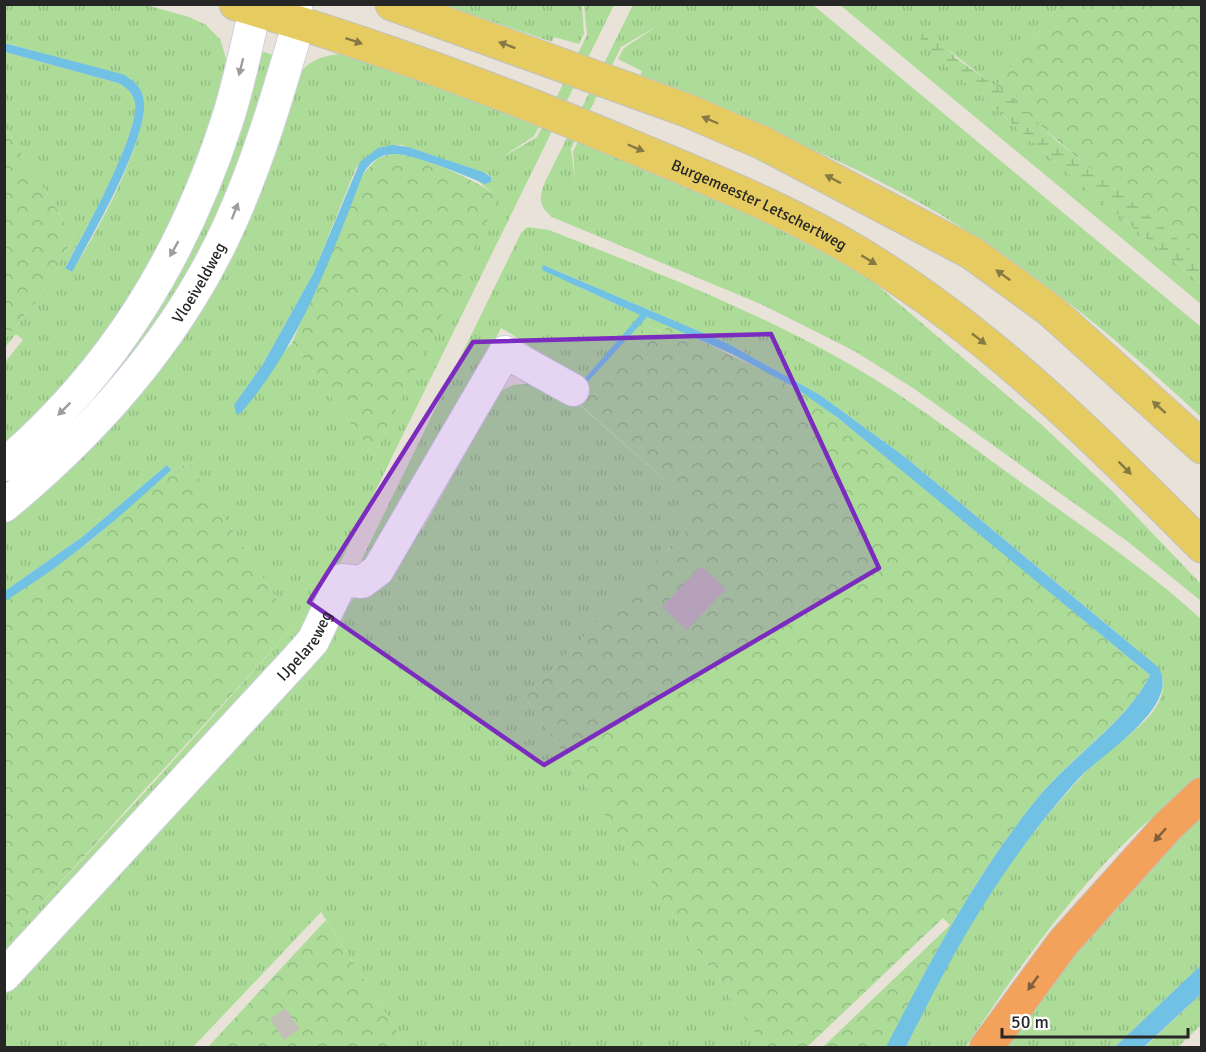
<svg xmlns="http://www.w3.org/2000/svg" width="1206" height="1052" font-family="Signika,sans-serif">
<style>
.grass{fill:url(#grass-tufts);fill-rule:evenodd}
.forest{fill:url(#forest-crowns)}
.wetland{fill:url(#wetland-marsh)}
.water{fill:#71c1e5}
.building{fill:#c3bfb8}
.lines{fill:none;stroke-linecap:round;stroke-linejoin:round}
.minor-casing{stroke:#ced0df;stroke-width:34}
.major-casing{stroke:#c2c2c2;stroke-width:35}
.highway-casing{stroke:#c2c2c2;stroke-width:35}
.minor{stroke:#fff;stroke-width:32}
.major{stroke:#e6cc60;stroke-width:33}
.highway{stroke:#f2a25a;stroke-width:33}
.oneway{fill:#867943}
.oneway2{fill:#9d9d9d}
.oneway3{fill:#825e3d}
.marked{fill:#7b2cbf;fill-opacity:0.2;stroke:#7b2cbf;stroke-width:4.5;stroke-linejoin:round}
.labels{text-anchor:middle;stroke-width:6;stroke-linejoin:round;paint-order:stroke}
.street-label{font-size:16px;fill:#262626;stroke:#fff}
</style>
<defs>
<pattern id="grass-tufts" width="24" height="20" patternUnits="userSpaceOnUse" patternTransform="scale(1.5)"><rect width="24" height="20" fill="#acdc98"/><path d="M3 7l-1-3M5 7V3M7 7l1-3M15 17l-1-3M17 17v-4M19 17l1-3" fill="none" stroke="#94bd83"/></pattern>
<pattern id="forest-crowns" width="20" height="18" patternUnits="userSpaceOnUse" patternTransform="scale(1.5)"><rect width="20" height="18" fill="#acdc98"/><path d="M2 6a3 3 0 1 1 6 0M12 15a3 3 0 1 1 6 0" fill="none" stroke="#94bd83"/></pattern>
<pattern id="wetland-marsh" width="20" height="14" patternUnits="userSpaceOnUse" patternTransform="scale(1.5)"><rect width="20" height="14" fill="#acdc98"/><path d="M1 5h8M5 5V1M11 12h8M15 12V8" fill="none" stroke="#94bd83"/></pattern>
</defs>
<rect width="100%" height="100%" fill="#e8e2d8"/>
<g class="grass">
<path d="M5 5H146L189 17 206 25 220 39 228 65 201 167 129 310 5 453V362L23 340 16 334 5 347V339L39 298 74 237 5 127V52L118 83C126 87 133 93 135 103 139 135 82 237 65 267L71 272C96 236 143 148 144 104 144 92 137 83 128 77L5 43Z"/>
<path d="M444 5H582L584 33 579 44 554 37 552 42Z"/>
<path d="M584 5H614L311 622 5 959 4 943 146 791 294 626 190 464 171 470 167 465 82 537 5 591V521L181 343 218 278 301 71C315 57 329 54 349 54L540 125 534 136 501 158 537 137 587 35ZM401 145 487 174 491 177 489 183 478 181 498 197 374 455 292 343 233 407 263 364 313 274 356 168 378 148Z"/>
<path d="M633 5H813L1201 327V417C1113 335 1019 257 913 199 825 151 732 115 640 76L642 71 618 59 624 48 657 26 621 47 571 149 575 182 573 151 579 140 766 222 865 275 1042 425 1112 491 1201 584V601L1127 541 913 388 856 352 765 306 552 217C538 205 539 198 545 182Z"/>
<path d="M840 5H1060L996 87 943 46 938 58 1076 180 1201 284V304Z"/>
<path d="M255 49 273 55 253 122 220 215 150 342 5 499V475L87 393Z"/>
<path d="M527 227 549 230C658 273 771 316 871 377 930 413 983 456 1039 495 1094 535 1151 573 1201 619V779C1180 796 1157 813 1137 831 1070 894 1016 971 966 1047H906C928 1002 949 957 976 914 1008 861 1048 813 1090 767 1113 742 1167 719 1163 679L1133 646 905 457 820 395 727 343 543 265 583 289 641 315 579 385 647 317 667 325 664 333 646 325 585 392C557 370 532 344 501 328L466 398 364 563 361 561 521 233Z"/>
<path d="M552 381 689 501 685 531 525 698 764 1047H407L321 912 193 1047H5L4 991 321 650 354 597 422 525V530L501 391 513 385Z"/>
<path d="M1201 808V965L1115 1047 1000 1048 1036 994Z"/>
<path d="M1201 994V1025L1178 1047 1144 1048Z"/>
</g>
<g class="forest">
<path d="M1060 5H1201V258L1086 165 996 87Z"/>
<path d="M5 127 74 237 39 298 5 339Z"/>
<path d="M390 154C418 153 476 180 499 197L374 455 292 343 363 174 377 159Z"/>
<path d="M646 325 663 333 668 325 771 374 817 402 899 466 1150 675C1128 720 1073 755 1040 795 977 872 931 959 886 1048L823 1047 950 925 943 918 807 1047H764L525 698 685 531 689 501 576 401Z"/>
<path d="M190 464 294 626 5 943 4 601 88 543 171 470Z"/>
<path d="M326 920 407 1047 207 1048Z"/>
</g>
<path class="wetland" d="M927 29 957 59 1010 96 1057 141 1201 258V284L1076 180 938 58 919 37Z"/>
<g class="water">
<path d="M4 43 122 74C134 80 143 88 144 102 147 141 92 236 72 272L65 268C82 237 139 135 135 103 133 93 126 87 118 83L5 52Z"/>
<path d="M393 145 408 147 483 172 491 177V182L485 184C468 176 409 152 392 154 379 155 369 163 363 174 331 257 300 345 241 413L236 414 234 405 263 364 313 274 360 162 378 148Z"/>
<path d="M543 265 727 343 820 395 905 457 1158 667C1183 705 1102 754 1080 777 1002 864 957 944 906 1047H886C931 959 977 872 1040 795 1073 756 1129 719 1150 675L838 418 794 387 732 354 647 317 582 388 579 385 640 315 542 270Z"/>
<path d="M167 465 171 470C119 518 66 564 5 601V591L82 537Z"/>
<path d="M1201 965V994L1144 1047H1115Z"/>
</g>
<g class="building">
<path d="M701 566 726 589 687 630 662 607Z"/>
<path d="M285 1008 300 1029 284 1040 270 1019Z"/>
</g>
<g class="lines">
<g class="minor-casing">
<g id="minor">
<path d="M4 465C113 372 183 257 227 121 239 85 246 47 255 10L259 4"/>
<path id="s1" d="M4 506C96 430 178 337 228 228 258 163 279 91 299 22L295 4"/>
<path id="s2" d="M4 976 296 660 313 641 342 580 362 582 378 570 505 352 573 390"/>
</g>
</g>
<g class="major-casing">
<g id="major">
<path id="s3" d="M236 4C375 44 511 95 645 152 722 184 802 217 873 262 996 339 1100 443 1202 546"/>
<path d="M392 4 686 110 763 143 972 253 1050 310 1202 447"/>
</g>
</g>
<g class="highway-casing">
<path id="highway" d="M986 1048 1063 943 1168 826 1202 794"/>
</g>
<use href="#minor" class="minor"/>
<use href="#major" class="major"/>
<use href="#highway" class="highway"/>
</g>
<defs><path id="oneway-solid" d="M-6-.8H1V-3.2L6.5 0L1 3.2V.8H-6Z" transform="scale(1.5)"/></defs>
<g class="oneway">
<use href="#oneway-solid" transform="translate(354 41) rotate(19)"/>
<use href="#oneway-solid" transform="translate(507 45) rotate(-160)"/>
<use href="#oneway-solid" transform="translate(710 120) rotate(-157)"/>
<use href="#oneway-solid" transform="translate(636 148) rotate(23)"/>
<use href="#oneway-solid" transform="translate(833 179) rotate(-152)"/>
<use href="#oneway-solid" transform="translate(869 260) rotate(31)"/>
<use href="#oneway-solid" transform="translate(1003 275) rotate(-144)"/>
<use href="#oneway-solid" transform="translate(979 339) rotate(38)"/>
<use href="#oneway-solid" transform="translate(1159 407) rotate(-138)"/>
<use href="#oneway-solid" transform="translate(1125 468) rotate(45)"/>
</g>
<g class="oneway2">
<use href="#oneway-solid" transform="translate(241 67) rotate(104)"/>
<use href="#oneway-solid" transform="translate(235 211) rotate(-69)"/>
<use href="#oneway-solid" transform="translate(174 249) rotate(119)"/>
<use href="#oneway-solid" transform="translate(64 409) rotate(135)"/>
</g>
<g class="oneway3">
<use href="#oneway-solid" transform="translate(1160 835) rotate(132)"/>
<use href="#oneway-solid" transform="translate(1033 983) rotate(126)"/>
</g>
<path class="marked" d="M771 334 879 568 544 765 309 602 473 342Z"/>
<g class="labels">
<g class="street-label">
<text dy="6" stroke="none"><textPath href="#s3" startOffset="561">Burgemeester Letschertweg</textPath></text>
<text dy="6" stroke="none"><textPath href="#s1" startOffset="298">Vloeiveldweg</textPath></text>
<text dy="6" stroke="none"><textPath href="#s2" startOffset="447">IJpelareweg</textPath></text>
</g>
</g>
<rect width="1206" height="1052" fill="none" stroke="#262626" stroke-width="12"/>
<path d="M1002 1028v9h186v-9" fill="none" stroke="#262626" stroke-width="3"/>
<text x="1011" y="1028" font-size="18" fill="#262626" stroke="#ffffff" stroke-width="4.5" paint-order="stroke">50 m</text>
</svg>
